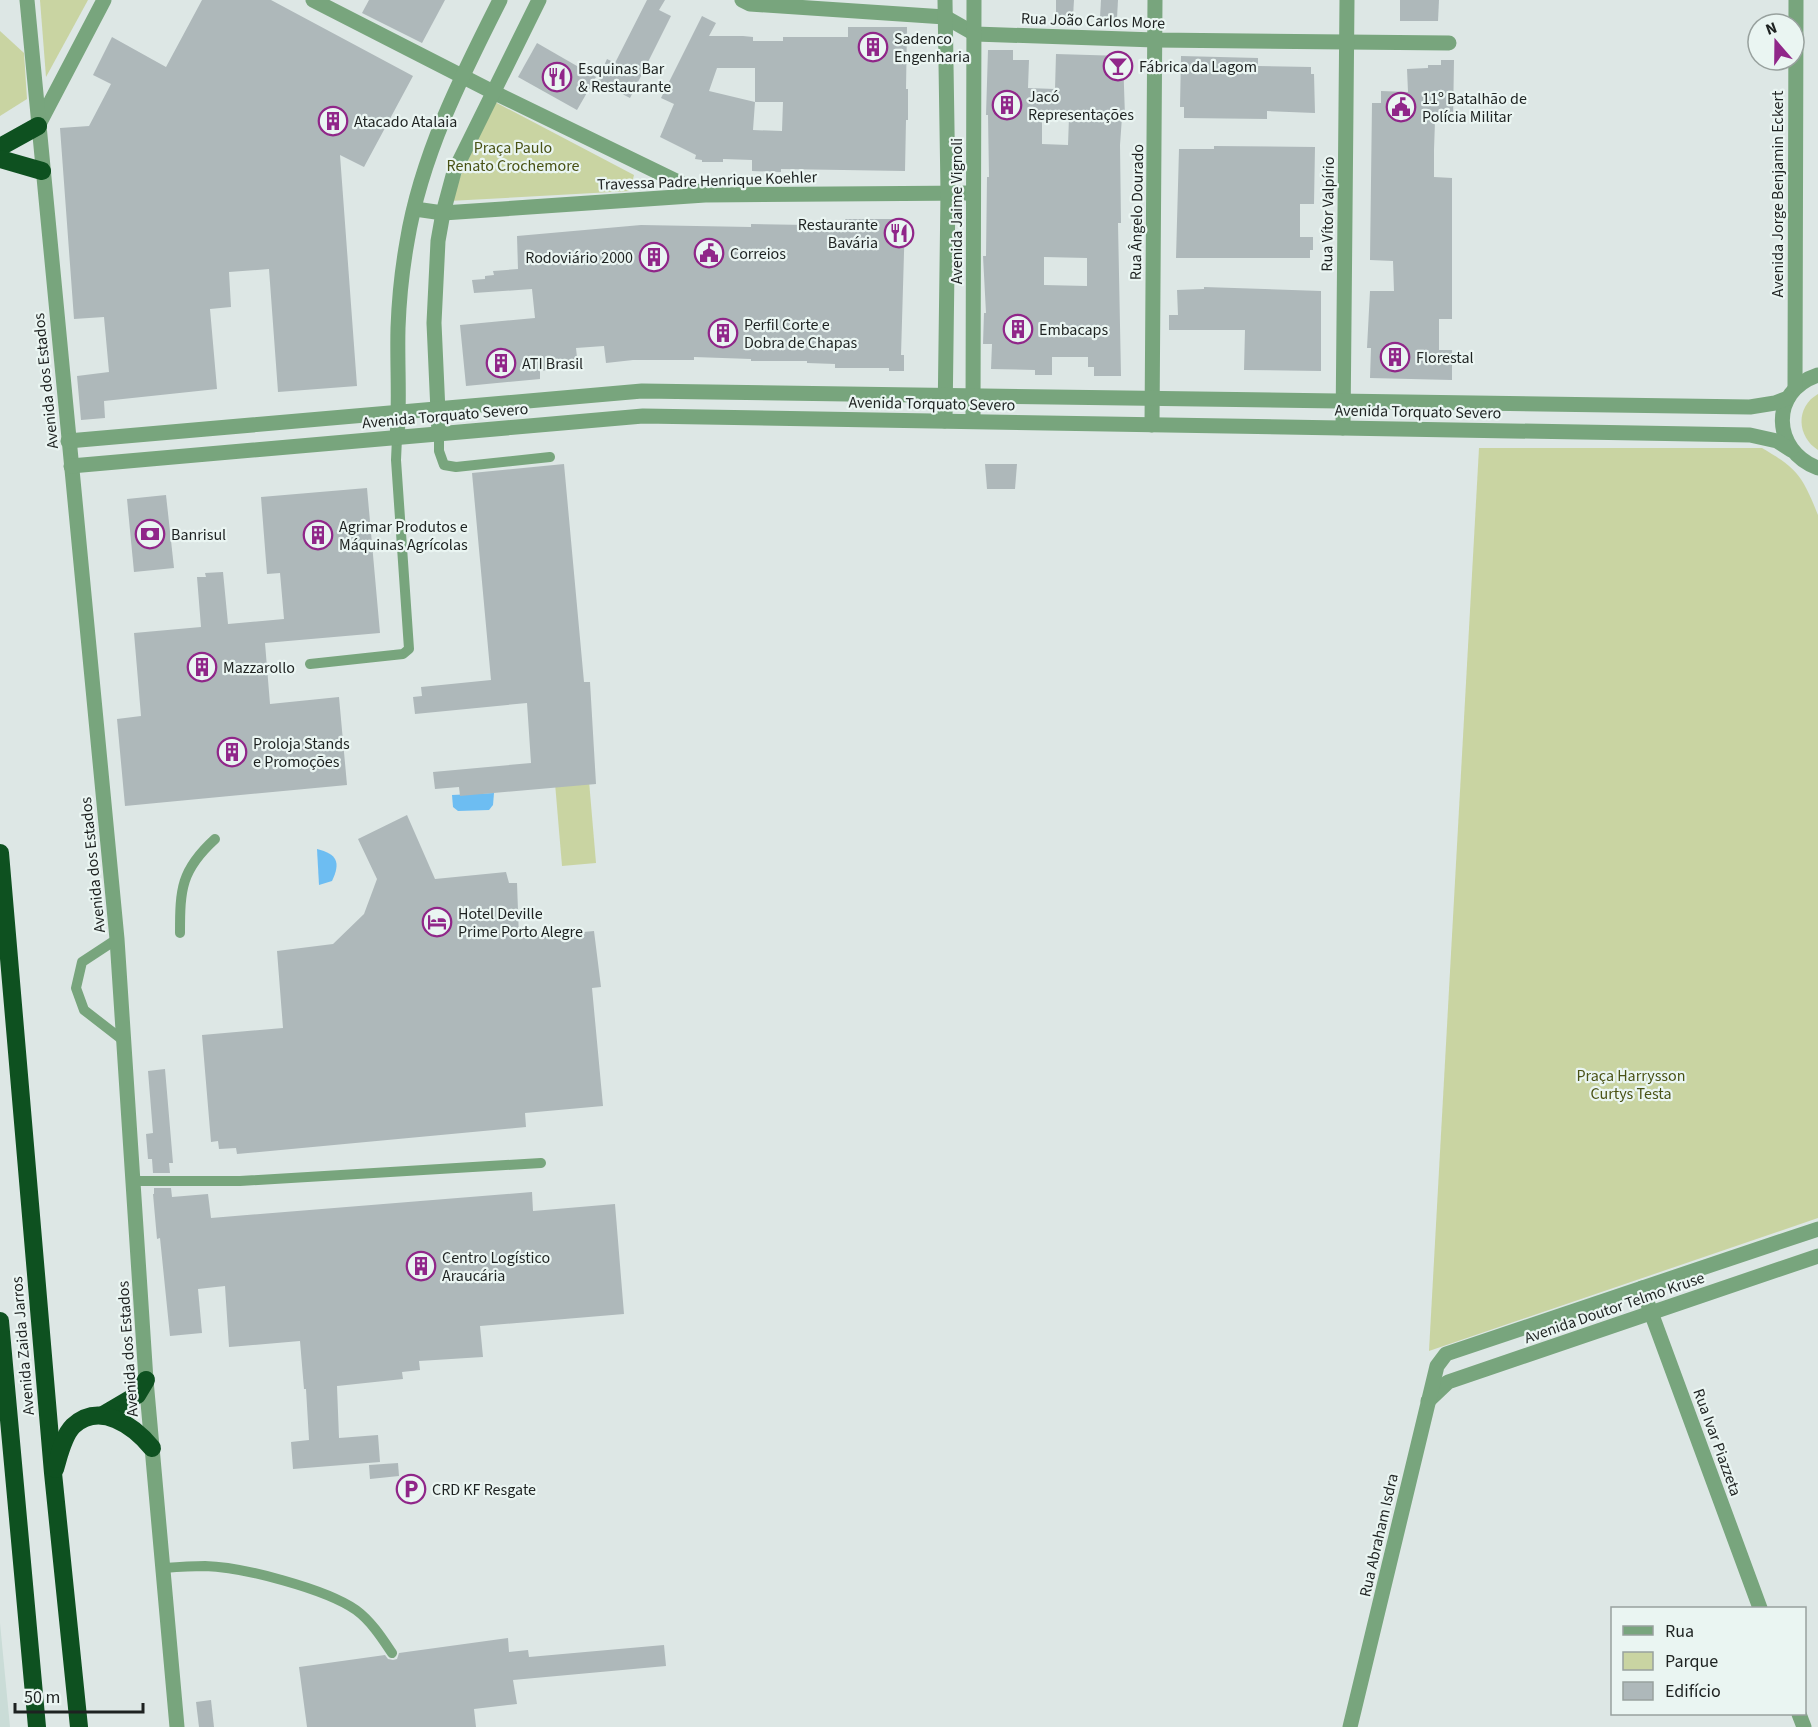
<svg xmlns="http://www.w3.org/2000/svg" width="1818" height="1727" font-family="'Source Sans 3',sans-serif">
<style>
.built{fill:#cadcd7}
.green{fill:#c9d4a2}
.water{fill:#6dbdf2}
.building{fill:#aeb8ba;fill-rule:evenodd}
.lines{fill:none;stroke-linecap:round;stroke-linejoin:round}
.service{stroke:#78a57d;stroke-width:10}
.minor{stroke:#78a57d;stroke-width:15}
.tertiary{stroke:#78a57d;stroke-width:15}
.motorway{stroke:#0e5120;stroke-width:18}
.labels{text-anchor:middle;stroke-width:4.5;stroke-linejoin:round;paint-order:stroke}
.street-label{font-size:16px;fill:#1e2221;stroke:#eaf5f2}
.poi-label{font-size:16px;fill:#1e2221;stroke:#eaf5f2;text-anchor:start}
.park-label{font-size:16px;fill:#495215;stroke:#eaf5f2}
</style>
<rect width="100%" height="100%" fill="#dde7e5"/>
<path class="built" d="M0 1623 10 1727H0Z"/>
<g class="green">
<path d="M40 0H88L46 77Z"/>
<path d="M0 31 24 53 27 99 0 116Z"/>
<path d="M495 102 634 175 630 191 449 201Z"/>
<path d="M1818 394V450C1797 437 1795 407 1818 394Z"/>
<path d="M1479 448H1762C1798 469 1802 476 1818 515V1218L1429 1351Z"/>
<path d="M589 781 596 863 562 866 555 783Z"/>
</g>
<g class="water">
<path d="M494 793 493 805 489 810 458 811 453 807 452 795Z"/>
<path d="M317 849C337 854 341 862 332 881L319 885Z"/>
</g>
<g class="building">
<path d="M202 0H271L413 76 364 167 340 155 357 386 278 392 269 269 229 272 231 307 210 309 217 389 104 401 105 418 81 420 77 376 109 372 104 317 74 319 60 128 89 126 111 84 93 75 112 37 166 67Z"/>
<path d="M369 0H445L422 43 362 13Z"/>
<path d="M647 0H665L659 10 671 16 630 98 597 81 607 59 615 63Z"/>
<path d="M1056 0H1074L1073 17H1056Z"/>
<path d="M1101 0H1118L1117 18H1100Z"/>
<path d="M1400 0H1439L1438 21H1400Z"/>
<path d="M702 16 716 23 709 36H743L753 37V41H783V37H848V27H907L906 89H908V120H906L905 171 781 169V172L752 171V160L723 159V162H702V160L695 159 696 155 660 137 674 104 661 98ZM717 68H755V102H783L782 131 753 130 755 102 709 91Z"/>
<path d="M537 43 596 77 577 110 518 77Z"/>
<path d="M988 50H1013V60H1029L1028 88 1055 89 1056 54 1123 56 1125 117H1122L1120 145 1121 223H1118L1121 376H1094V367H1088V357H1052V375H1035V370L991 369 992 344H983L984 313H986L983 256H986L987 177H989L988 115H986ZM1042 116 1069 117 1068 145 1042 144ZM1044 257 1087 258V286L1044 285Z"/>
<path d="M1181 56 1258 58V66L1311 67V74H1314L1315 113 1267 111V119L1184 118V107H1180Z"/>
<path d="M1441 60H1454L1453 122 1435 121 1434 150V177L1452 178V319H1439V350H1452V380L1370 378 1371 348H1367L1370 291H1394L1393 261 1370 260 1372 103H1381V91L1408 92 1407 69 1428 68V65H1441Z"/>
<path d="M1214 146 1315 147 1314 204H1300V237H1313V250H1310V258H1176L1179 149H1214Z"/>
<path d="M845 219H905L901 355H904V371H889V368H835V364L807 363V361H751V359L694 357V360H633L606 363 604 346 576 348 578 367 540 371V379L466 386 460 325 535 318 532 289 474 293 472 280 485 279V276L494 275 493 271 518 269 517 236 641 225 751 227V224L808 225V230H836V223H845Z"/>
<path d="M1204 287 1321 291V371L1244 370 1245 330H1169V315H1178L1177 290 1204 289Z"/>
<path d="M564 464 584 682H590L596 784 460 796 459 787 435 789 433 772 531 763 527 703 415 714 413 697 422 696 421 687 491 680 472 473Z"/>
<path d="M985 464H1017L1015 489H987Z"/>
<path d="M367 488 380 633 265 643 270 704 339 697 347 785 125 806 117 719 141 716 134 633 201 627 197 577H206L205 573 223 572 228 624 284 619 280 573 267 574 261 497Z"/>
<path d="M166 495 174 568 134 572 127 499Z"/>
<path d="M407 815 435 879 506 872 509 883H517L519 938 594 931 601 987 592 988 603 1106 525 1113 526 1127 237 1154 236 1148 219 1149 218 1141 211 1142 202 1035 283 1028 277 951 333 944 364 914 377 879 358 839Z"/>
<path d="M165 1069 173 1163H169L170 1173H153L152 1159H148L146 1134 153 1133 148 1071Z"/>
<path d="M154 1188H171L172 1197 208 1194 211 1218 532 1192 533 1211 615 1204 624 1314 480 1326 483 1357 419 1361 420 1370 402 1372 403 1379 337 1386 339 1438 378 1435 380 1462 293 1469 291 1442 309 1440 306 1389H304L300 1341 229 1347 225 1286 198 1289 202 1333 170 1336 160 1238 157 1239 153 1194H154Z"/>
<path d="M398 1463 399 1476 370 1479 369 1465Z"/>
<path d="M508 1638 509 1652 528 1650 529 1657 664 1645 666 1666 513 1680 517 1704 474 1709 476 1727H307L299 1667 385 1655 388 1659 393 1660 397 1659 399 1653Z"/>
<path d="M211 1700 214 1727H199L196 1702Z"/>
</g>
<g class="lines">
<g class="service">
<path d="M439 434V451L444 465 456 467 550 457"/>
<path d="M310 664 403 654 409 649 396 460 397 438"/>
<path d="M180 933C180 889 181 870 215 839"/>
<path d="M117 939 82 962 76 988 84 1010 124 1041"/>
<path d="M133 1181H240L541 1163"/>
<path d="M164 1568C177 1567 191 1566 205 1566 243 1567 326 1589 356 1610 371 1621 382 1638 392 1653"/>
</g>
<g class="minor">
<path d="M313 0 493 92 703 194"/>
<path d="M742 0 750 4 945 17 975 34 1155 40 1449 43"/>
<path d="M38 126 104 0"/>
<path d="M415 209 443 213 705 195 973 193"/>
<path d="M1152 425 1155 0"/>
<path d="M1343 428 1347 0"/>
<path d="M439 434 434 323 438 241 443 213 454 172 539 0"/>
<path d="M397 438C400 401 397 365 398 328 399 300 402 270 407 242 421 156 461 77 500 0"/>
<path d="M1642 1288 1760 1608"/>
<path d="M1428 1401 1448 1382 1818 1256"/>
<path d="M1799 1714 1804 1727"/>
<path d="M1350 1727 1437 1366 1446 1354 1818 1229"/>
</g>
<g class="tertiary">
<path d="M27 0 117 939 146 1380 177 1727"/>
<path d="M945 0 948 192 945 421"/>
<path d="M1818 375C1769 391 1772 451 1818 468"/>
<path d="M1795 388 1796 0"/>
<path d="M973 421 974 0"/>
<path d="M68 441 642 391 1750 407 1775 403 1788 398"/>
<path d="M71 466 643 416 1750 435 1777 441 1791 450"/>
</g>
<g class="motorway">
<path d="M0 147 38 126"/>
<path d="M0 159 42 171"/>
<path d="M0 853 53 1473 79 1727"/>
<path d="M0 1321 37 1727"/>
<path d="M103 1415 137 1395 146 1380"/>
<path d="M55 1469C59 1456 63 1436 73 1426 100 1401 134 1426 152 1448"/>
</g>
</g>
<defs>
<g id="building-ring" transform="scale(1.5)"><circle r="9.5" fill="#eaf5f2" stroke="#902689" stroke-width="1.5"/><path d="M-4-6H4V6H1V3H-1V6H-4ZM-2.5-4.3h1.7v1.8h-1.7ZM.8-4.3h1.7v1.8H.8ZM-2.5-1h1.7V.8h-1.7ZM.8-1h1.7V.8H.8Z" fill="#902689"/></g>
<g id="bar-ring" transform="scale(1.5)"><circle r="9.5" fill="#eaf5f2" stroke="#902689" stroke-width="1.5"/><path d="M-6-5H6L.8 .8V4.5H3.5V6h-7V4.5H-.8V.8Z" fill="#902689"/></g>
<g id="restaurant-ring" transform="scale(1.5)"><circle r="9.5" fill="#eaf5f2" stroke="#902689" stroke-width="1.5"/><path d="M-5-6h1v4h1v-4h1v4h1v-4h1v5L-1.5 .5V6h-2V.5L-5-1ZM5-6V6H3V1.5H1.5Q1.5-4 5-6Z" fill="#902689"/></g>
<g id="civic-ring" transform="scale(1.5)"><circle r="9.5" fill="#eaf5f2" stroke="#902689" stroke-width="1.5"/><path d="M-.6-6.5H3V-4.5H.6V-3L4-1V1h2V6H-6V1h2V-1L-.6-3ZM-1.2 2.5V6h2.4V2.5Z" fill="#902689"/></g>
<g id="bank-ring" transform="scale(1.5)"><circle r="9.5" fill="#eaf5f2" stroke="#902689" stroke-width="1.5"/><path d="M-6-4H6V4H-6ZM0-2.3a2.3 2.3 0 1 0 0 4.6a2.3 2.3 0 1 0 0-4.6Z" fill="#902689"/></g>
<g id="hotel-ring" transform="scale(1.5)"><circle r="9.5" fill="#eaf5f2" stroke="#902689" stroke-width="1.5"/><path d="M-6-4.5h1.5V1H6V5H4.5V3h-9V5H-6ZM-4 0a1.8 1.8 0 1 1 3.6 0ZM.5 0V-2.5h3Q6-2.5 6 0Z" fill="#902689"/></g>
<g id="parking-ring" transform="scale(1.5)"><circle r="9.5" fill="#eaf5f2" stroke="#902689" stroke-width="1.5"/><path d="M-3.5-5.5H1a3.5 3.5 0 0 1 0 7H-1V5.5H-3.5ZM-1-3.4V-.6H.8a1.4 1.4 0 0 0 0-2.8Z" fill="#902689"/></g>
</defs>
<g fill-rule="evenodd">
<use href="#building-ring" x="873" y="47"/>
<use href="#bar-ring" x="1118" y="66"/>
<use href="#restaurant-ring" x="557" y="77"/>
<use href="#building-ring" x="1007" y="105"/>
<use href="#civic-ring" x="1401" y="107"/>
<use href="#building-ring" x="333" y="121"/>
<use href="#restaurant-ring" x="899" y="233"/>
<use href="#civic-ring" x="709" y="253"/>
<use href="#building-ring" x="654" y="257"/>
<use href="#building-ring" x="1018" y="329"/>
<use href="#building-ring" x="723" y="333"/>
<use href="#building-ring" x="1395" y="357"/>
<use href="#building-ring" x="501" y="363"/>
<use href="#bank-ring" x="150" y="534"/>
<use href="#building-ring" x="318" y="535"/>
<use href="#building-ring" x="202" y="667"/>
<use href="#building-ring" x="232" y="752"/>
<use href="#hotel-ring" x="437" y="922"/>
<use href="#building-ring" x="421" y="1266"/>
<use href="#parking-ring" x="411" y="1489"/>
</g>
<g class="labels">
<g class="street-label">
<text transform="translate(1093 20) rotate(2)" y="6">Rua João Carlos More</text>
<text transform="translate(707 180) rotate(-2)" y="6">Travessa Padre Henrique Koehler</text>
<text transform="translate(1777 194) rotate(-90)" y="6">Avenida Jorge Benjamin Eckert</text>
<text transform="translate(956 211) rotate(-90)" y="6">Avenida Jaime Vignoli</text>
<text transform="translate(1136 212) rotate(-89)" y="6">Rua Ângelo Dourado</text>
<text transform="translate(1327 214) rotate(-89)" y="6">Rua Vítor Valpírio</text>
<text transform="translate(45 381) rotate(-96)" y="6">Avenida dos Estados</text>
<text transform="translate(932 403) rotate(1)" y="6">Avenida Torquato Severo</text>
<text transform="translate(1418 411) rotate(1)" y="6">Avenida Torquato Severo</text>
<text transform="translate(445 415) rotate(-5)" y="6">Avenida Torquato Severo</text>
<text transform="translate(92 865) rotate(-96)" y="6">Avenida dos Estados</text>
<text transform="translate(1614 1307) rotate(-19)" y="6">Avenida Doutor Telmo Kruse</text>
<text transform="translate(22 1346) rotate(-95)" y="6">Avenida Zaida Jarros</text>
<text transform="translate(127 1349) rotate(-94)" y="6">Avenida dos Estados</text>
<text transform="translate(1718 1442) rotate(70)" y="6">Rua Ivar Piazzeta</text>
<text transform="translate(1378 1535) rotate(-77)" y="6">Rua Abraham Isdra</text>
</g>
<g class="poi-label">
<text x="894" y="44">Sadenco<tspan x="894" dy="18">Engenharia</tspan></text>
<text x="1139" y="72">Fábrica da Lagom</text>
<text x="578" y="74">Esquinas Bar<tspan x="578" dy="18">&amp; Restaurante</tspan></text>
<text x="1028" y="102">Jacó<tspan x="1028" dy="18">Representações</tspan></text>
<text x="1422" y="104">11º Batalhão de<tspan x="1422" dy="18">Polícia Militar</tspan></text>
<text x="354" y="127">Atacado Atalaia</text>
<text x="878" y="230" text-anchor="end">Restaurante<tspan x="878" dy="18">Bavária</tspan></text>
<text x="730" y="259">Correios</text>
<text x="633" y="263" text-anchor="end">Rodoviário 2000</text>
<text x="744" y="330">Perfil Corte e<tspan x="744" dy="18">Dobra de Chapas</tspan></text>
<text x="1039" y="335">Embacaps</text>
<text x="1416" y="363">Florestal</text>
<text x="522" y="369">ATI Brasil</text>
<text x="339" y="532">Agrimar Produtos e<tspan x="339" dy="18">Máquinas Agrícolas</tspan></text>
<text x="171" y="540">Banrisul</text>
<text x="223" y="673">Mazzarollo</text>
<text x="253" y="749">Proloja Stands<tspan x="253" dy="18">e Promoções</tspan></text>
<text x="458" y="919">Hotel Deville<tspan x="458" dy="18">Prime Porto Alegre</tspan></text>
<text x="442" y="1263">Centro Logístico<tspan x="442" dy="18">Araucária</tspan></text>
<text x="432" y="1495">CRD KF Resgate</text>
</g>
<g class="park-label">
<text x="513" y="153">Praça Paulo<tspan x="513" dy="18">Renato Crochemore</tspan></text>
<text x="1631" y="1081">Praça Harrysson<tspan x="1631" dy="18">Curtys Testa</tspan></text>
</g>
</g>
<rect x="1611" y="1607" width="195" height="108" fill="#eaf5f2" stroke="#98a19e" stroke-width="1.5"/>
<rect x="1623" y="1626" width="30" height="9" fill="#78a57d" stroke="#98a19e" stroke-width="1.5"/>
<text x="1665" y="1637" font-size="18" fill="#1e2221">Rua</text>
<rect x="1623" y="1652" width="30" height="18" fill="#c9d4a2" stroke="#98a19e" stroke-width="1.5"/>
<text x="1665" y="1667" font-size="18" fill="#1e2221">Parque</text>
<rect x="1623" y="1682" width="30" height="18" fill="#aeb8ba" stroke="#98a19e" stroke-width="1.5"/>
<text x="1665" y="1697" font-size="18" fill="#1e2221">Edifício</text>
<g transform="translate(1776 42) rotate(340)"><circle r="28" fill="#eaf5f2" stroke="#98a19e" stroke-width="1.5"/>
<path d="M0-4.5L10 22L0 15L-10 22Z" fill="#902689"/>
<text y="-9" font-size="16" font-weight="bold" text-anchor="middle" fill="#1e2221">N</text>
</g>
<path d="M15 1703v9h128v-9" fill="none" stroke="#1e2221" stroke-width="3"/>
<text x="24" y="1703" font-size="18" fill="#1e2221" stroke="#eaf5f2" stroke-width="4.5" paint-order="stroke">50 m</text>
</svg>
